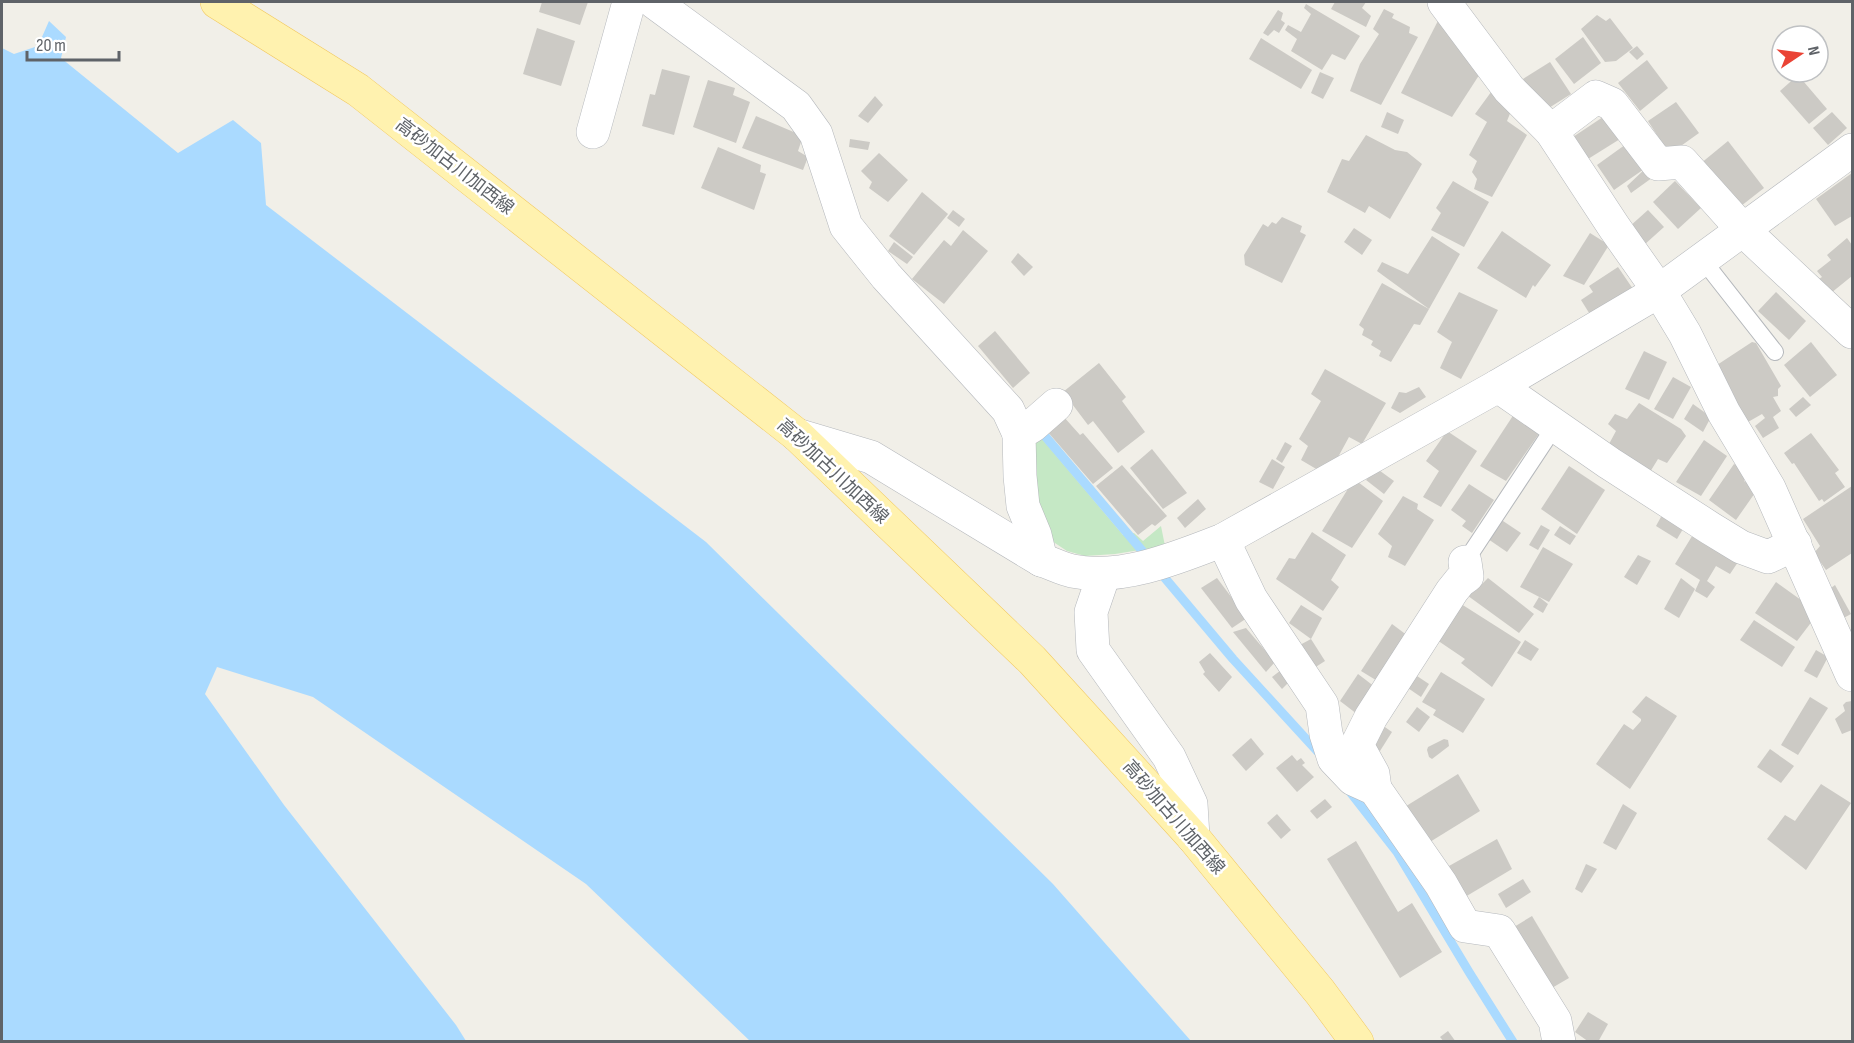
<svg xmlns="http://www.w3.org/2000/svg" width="1854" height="1043" font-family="'Sofia Sans Condensed','Noto Sans JP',sans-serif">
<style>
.green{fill:#c5e8c5}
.water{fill:#aadaff}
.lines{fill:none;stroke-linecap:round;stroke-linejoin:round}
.stream{stroke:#aadaff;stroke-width:9}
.building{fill:#cccac5}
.service-casing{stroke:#b5b8bc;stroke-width:18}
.minor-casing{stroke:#b5b8bc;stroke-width:34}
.primary-casing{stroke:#f2c960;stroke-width:34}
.service{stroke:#fff;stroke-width:16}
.minor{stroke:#fff;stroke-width:33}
.primary{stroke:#fff2af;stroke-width:33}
.labels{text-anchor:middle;stroke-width:5;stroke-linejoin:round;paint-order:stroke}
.street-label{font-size:18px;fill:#5f6368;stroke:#fff}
</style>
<rect width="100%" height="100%" fill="#f1efe8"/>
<path class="green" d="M1037 433 1123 535 1134 533 1143 541 1161 526 1165 546 1115 554 1085 556 1067 551 1052 541 1027 481Z"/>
<path class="water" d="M49 21 66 37 61 58 178 153 233 120 261 143 266 205 706 542 1053 884 1191 1041H750L586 884 313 697 217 667 205 694 284 805 456 1025 466 1041H2V48L14 54 38 46Z"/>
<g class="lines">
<g class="stream">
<path d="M1039 429 1150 560"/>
<path d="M1159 571 1233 659 1318 752"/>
<path d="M1347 788 1397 852 1469 972 1513 1042"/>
</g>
</g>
<g class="building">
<path d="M542 2H588L580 25 539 12Z"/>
<path d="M1335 2H1366L1362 8 1371 16 1366 27 1331 9Z"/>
<path d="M1306 4 1360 36 1345 60 1332 54 1322 70 1291 51 1297 39 1285 30 1288 25 1301 32 1311 14 1304 8Z"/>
<path d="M1384 9 1394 14 1392 18 1410 27 1409 33 1418 37 1381 105 1350 91 1360 64 1379 34 1373 29Z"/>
<path d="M1278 10 1283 13 1281 20 1285 23 1279 33 1274 30 1268 36 1263 33Z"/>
<path d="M1443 11 1485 66 1452 117 1401 93Z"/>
<path d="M1597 15 1606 21 1610 18 1633 48 1616 61 1605 62 1581 29Z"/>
<path d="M537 28 575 41 561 86 523 74Z"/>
<path d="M1583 37 1601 63 1574 84 1555 59Z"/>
<path d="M1261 38 1312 70 1301 89 1249 59Z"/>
<path d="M1637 46 1644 54 1637 60 1629 52Z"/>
<path d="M1647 60 1668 88 1640 111 1618 83Z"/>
<path d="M1550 62 1571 94 1544 111 1523 79Z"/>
<path d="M662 69 690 76 674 135 642 126 650 94 655 95Z"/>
<path d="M1320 72 1334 78 1323 99 1311 93Z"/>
<path d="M1798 75 1827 109 1809 124 1780 91Z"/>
<path d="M708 80 735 88 733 95 750 102 736 143 693 127Z"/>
<path d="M1494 88 1513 106 1507 121 1527 135 1492 197 1474 189 1477 179 1472 172 1477 161 1469 155 1487 122 1475 114Z"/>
<path d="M875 96 883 105 868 123 858 116Z"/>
<path d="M1676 102 1699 133 1678 148 1664 146 1648 121Z"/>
<path d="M1387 112 1404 120 1398 134 1381 127Z"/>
<path d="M1832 112 1847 128 1828 145 1813 128Z"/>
<path d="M1606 115 1620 139 1588 159 1573 137Z"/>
<path d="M756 116 803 136 798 151 808 157 803 170 742 148Z"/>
<path d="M1366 135 1395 150 1407 152 1422 164 1390 219 1369 206 1365 213 1327 192 1342 159 1349 161Z"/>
<path d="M850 139 870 142 868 150 849 147Z"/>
<path d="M1728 141 1764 188 1741 206 1700 164Z"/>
<path d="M1629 142 1656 175 1631 193 1627 186 1647 167 1614 190 1597 165Z"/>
<path d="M718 147 761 165 760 172 766 174 754 210 701 188Z"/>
<path d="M879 153 908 180 888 202 869 188 872 182 861 171Z"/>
<path d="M1852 173V216L1835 226 1816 199Z"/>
<path d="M1453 181 1489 202 1464 247 1431 230 1441 213 1436 208Z"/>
<path d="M1675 181 1701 208 1678 229 1653 202Z"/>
<path d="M922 192 948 214 914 255 889 236Z"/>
<path d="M953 210 965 219 959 227 947 218Z"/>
<path d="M1648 210 1664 227 1644 245 1629 227Z"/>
<path d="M1282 217 1302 226 1300 232 1306 235 1282 283 1245 265 1244 255 1263 224 1268 227 1272 222 1276 224Z"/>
<path d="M1354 228 1372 240 1362 255 1344 242Z"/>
<path d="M963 230 988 251 944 304 912 279 944 240 951 246Z"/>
<path d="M1502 231 1551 265 1535 287 1533 285 1526 298 1477 268Z"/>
<path d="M1590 233 1609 245 1584 285 1563 276Z"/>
<path d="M1432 236 1460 254 1429 309 1377 271 1382 262 1408 274Z"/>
<path d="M1847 238 1852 245V276L1831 293 1819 279 1822 277 1817 271 1831 260 1827 255Z"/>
<path d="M894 242 913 257 907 264 888 251Z"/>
<path d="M1018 253 1033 267 1024 276 1011 262Z"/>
<path d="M1618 267 1633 289 1591 316 1581 300 1593 292 1589 286Z"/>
<path d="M1382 283 1429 309 1420 325 1414 324 1391 362 1379 356 1381 351 1371 345 1373 341 1362 335 1364 329 1359 325Z"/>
<path d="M1459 292 1498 310 1461 379 1440 368 1452 342 1437 332Z"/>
<path d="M1776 292 1806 321 1789 340 1758 311Z"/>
<path d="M995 331 1030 373 1013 388 978 346Z"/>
<path d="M1752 342 1756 343 1781 386 1778 389V396L1773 397 1781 411 1773 417 1779 428 1763 438 1755 426 1765 418 1762 414 1748 422 1745 421 1717 365Z"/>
<path d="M1811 342 1837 375 1810 397 1784 365Z"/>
<path d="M1644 351 1667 362 1649 400 1625 389Z"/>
<path d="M1099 363 1126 397 1122 401 1145 432 1118 453 1093 421 1088 425 1063 392Z"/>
<path d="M1325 369 1386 403 1362 444 1349 437 1337 459 1318 470 1301 460 1308 446 1299 439 1321 401 1311 394Z"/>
<path d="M1673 377 1691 387 1673 419 1654 409Z"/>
<path d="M1419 387 1426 397 1400 413 1391 408 1399 392 1406 393Z"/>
<path d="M1803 397 1811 405 1796 417 1789 409Z"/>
<path d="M1639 403 1681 429 1686 436 1667 463 1658 459 1650 472 1609 444 1616 431 1608 424 1615 414 1627 419Z"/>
<path d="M1693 404 1711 417 1703 432 1684 419Z"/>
<path d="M1518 408 1545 425 1506 481 1480 466Z"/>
<path d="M1063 416 1080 435 1083 433 1113 468 1093 484 1047 431Z"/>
<path d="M1447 431 1477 451 1441 507 1423 497 1439 471 1426 461Z"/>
<path d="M1811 433 1839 470 1835 473 1845 487 1824 502 1822 499 1819 501 1794 463 1792 464 1784 453Z"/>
<path d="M1704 440 1727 456 1701 496 1676 482Z"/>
<path d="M1285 442 1292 446 1282 463 1276 459Z"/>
<path d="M1152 449 1187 493 1163 509 1130 468Z"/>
<path d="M1272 459 1285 467 1273 489 1259 482Z"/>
<path d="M1734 464 1748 472 1744 481 1757 490 1736 520 1709 500Z"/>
<path d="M1122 465 1167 516 1155 526 1152 524 1138 535 1096 486Z"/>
<path d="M1569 466 1605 490 1577 534 1541 509Z"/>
<path d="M1376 468 1394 481 1384 494 1366 480Z"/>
<path d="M1354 479 1383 501 1352 548 1322 531Z"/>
<path d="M1469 484 1494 500 1472 533 1462 526 1466 521 1451 510Z"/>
<path d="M1852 486V553L1826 570 1814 553 1820 546 1803 519Z"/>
<path d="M1403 496 1418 504 1417 509 1434 520 1405 566 1388 557 1392 546 1378 534Z"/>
<path d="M1198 499 1206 509 1185 528 1177 518Z"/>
<path d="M1667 506 1689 519 1677 539 1656 526Z"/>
<path d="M1500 519 1521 533 1507 552 1488 539Z"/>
<path d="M1541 525 1550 530 1538 550 1529 545Z"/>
<path d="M1560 526 1576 536 1570 545 1554 535Z"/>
<path d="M1697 528 1742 556 1730 574 1716 566 1707 581 1715 587 1707 598 1695 591 1700 580 1675 564Z"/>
<path d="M1312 532 1346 555 1331 580 1339 587 1323 611 1276 579 1289 558 1295 559Z"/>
<path d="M1543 547 1573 564 1549 602 1520 587Z"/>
<path d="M1638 555 1651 561 1637 585 1624 577Z"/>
<path d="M1217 578 1247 618 1232 628 1201 588Z"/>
<path d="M1488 578 1534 614 1519 633 1464 593 1479 587Z"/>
<path d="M1681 578 1695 589 1679 618 1664 609Z"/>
<path d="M1776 582 1801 600 1813 620 1797 641 1755 613Z"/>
<path d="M1835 585 1851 614 1838 621 1823 594Z"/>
<path d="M1539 597 1548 604 1543 613 1533 607Z"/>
<path d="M1458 602 1521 642 1492 687 1461 663 1465 659 1434 638Z"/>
<path d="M1301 605 1322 618 1311 639 1289 623Z"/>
<path d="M1754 620 1795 647 1782 667 1740 640Z"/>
<path d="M1392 624 1412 639 1384 685 1361 671Z"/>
<path d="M1246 628 1275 662 1266 672 1233 632Z"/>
<path d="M1311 639 1325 661 1311 670 1298 646Z"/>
<path d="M1525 640 1539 649 1531 661 1517 653Z"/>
<path d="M1816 650 1828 657 1817 678 1804 671Z"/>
<path d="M1210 653 1232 677 1219 692 1203 674 1205 672 1199 662Z"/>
<path d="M1285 667 1292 679 1282 689 1272 677Z"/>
<path d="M1411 672 1429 684 1421 697 1402 684Z"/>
<path d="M1441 672 1485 699 1463 733 1433 715 1436 710 1422 702Z"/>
<path d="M1358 674 1375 687 1357 714 1340 701Z"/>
<path d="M1646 696 1677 716 1630 789 1596 764 1624 724 1633 730 1641 721V719L1632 712Z"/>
<path d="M1810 697 1828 708 1798 755 1781 745Z"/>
<path d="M1852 701V730L1842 734 1835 719 1845 711 1843 705 1846 702Z"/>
<path d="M1417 707 1430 717 1419 732 1406 722Z"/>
<path d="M1382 725 1392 732 1380 751 1371 745Z"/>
<path d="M1251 738 1264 754 1246 771 1232 755Z"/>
<path d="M1444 739 1448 740 1449 746 1432 759 1429 757 1427 750 1428 747Z"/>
<path d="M1770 749 1794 766 1781 783 1757 767Z"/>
<path d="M1292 755 1297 761 1301 758 1305 763 1302 765 1314 777 1297 792 1276 768Z"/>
<path d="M1458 774 1480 811 1425 845 1403 808Z"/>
<path d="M1821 784 1851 803 1806 870 1767 839 1785 815 1795 821Z"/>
<path d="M1325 799 1332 807 1317 819 1310 811Z"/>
<path d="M1623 804 1637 813 1616 850 1603 843Z"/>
<path d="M1277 814 1291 830 1281 839 1267 823Z"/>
<path d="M1497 839 1512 869 1465 897 1449 866Z"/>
<path d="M1356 841 1398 912 1412 903 1442 952 1400 978 1327 859Z"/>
<path d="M1586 864 1597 869 1582 893 1575 889Z"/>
<path d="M1523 879 1531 892 1506 908 1498 894Z"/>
<path d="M1532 916 1569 978 1545 992 1509 930Z"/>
<path d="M1588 1012 1608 1024 1598 1042H1589L1575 1032Z"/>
<path d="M1448 1031 1456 1042H1444L1440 1037Z"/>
</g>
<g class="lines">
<g class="service-casing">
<g id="service">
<path d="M1702 259 1775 352"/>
<path d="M1465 562 1555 426"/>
</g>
</g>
<g class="minor-casing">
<g id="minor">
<path d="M654 2 796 106 816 134 846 226 886 276 1008 410 1019 434"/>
<path d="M1444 2 1509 89 1551 131 1614 227 1659 291 1685 334 1724 413 1769 488 1852 675"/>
<path d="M1551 131 1596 97 1612 104 1658 164 1682 162 1743 230 1852 332"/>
<path d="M593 132 629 2"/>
<path d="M1498 386 1609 463 1710 528 1741 547 1768 557 1795 544"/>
<path d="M797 435 871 457 1041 560C1051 563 1062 569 1072 571 1121 581 1177 558 1223 540L1498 386 1659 291 1852 150"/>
<path d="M1223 540 1251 599 1322 705 1326 734 1334 759 1353 779 1375 789 1441 884 1465 926 1499 931 1555 1021 1559 1042"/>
<path d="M1041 560 1035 535 1023 506 1020 476 1019 434 1032 426 1056 405"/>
<path d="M1104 574 1091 612 1093 650 1169 757 1191 804 1193 837"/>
<path d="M1375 789 1373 774 1357 745 1371 717 1452 591 1460 581 1467 576 1465 562"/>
</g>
</g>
<g class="primary-casing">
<path id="primary" d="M217 2 358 90 797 435 1032 660 1193 837 1320 992 1357 1042"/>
</g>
<use href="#service" class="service"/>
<use href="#minor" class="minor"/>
<use href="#primary" class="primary"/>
</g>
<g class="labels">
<g class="street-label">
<text transform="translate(455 166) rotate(38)" y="6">高砂加古川加西線</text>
<text transform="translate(833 471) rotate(43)" y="6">高砂加古川加西線</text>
<text transform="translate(1174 817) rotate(49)" y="6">高砂加古川加西線</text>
</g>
</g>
<rect width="1854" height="1043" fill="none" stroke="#5f6368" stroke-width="6"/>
<g transform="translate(1800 54) rotate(77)"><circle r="28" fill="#ffffff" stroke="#bfc1c3" stroke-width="1.5"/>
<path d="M0-4.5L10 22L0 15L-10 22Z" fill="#ea4335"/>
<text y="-9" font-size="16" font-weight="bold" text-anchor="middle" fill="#5f6368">N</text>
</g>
<path d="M27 51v9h92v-9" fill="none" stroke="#5f6368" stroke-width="3"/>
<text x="36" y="51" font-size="18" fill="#5f6368" stroke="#ffffff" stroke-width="4.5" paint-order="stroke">20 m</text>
</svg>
